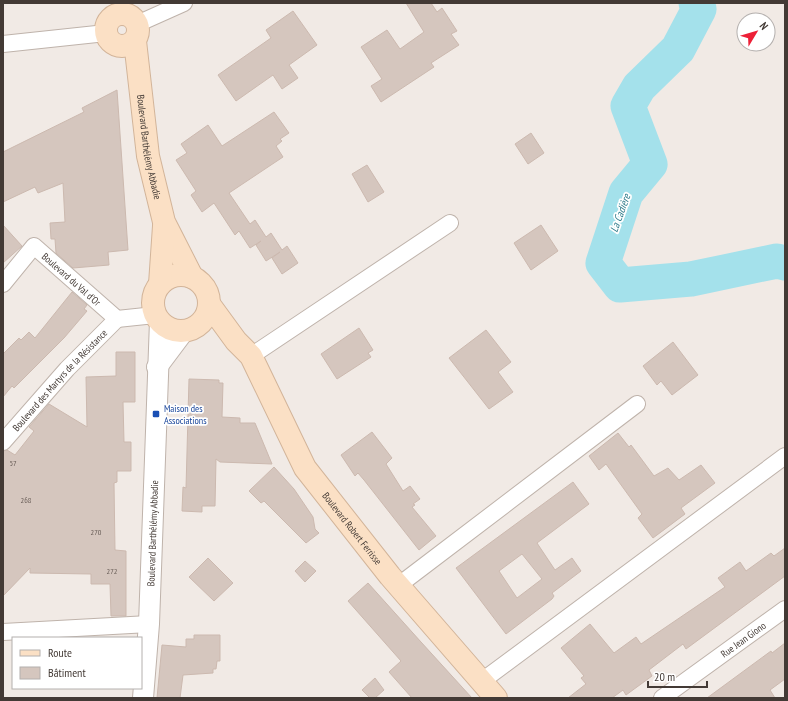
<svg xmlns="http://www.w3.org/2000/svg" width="788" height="701" font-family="'PT Sans Narrow',sans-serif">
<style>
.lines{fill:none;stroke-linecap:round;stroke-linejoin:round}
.river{stroke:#a4e1eb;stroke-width:35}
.building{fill:#d5c6be;stroke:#ccb9af;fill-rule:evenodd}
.minor-casing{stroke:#bfb3ab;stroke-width:18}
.tertiary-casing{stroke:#bfb3ab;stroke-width:22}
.secondary-casing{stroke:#d2b499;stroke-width:24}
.minor{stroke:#fff;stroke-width:16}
.tertiary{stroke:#fff;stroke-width:20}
.secondary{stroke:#fbe0c5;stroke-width:22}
.transit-dot{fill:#1a4fb4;stroke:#fff;stroke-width:1.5}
.labels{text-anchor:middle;stroke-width:3.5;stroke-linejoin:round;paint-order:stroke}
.number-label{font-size:8px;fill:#685d57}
.street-label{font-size:10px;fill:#433a35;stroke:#fff}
.transit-label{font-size:10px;fill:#164399;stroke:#fff;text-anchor:start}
.water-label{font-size:11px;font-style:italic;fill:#2e7b8a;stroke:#fff}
</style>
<rect width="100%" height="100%" fill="#f1eae5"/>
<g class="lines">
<path class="river" d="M696 3 699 9 678 49 639 87 628 106 650 164 626 193 603 263 620 285 691 279 777 261 785 263"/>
</g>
<g class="building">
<path d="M406 3H431L437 12 442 8 457 31 451 34 459 45 431 63 434 67 381 102 371 86 382 79 361 47 387 30 400 49 424 32Z"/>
<path d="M293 11 317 45 289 65 298 78 282 89 273 75 236 101 218 75 271 38 266 30Z"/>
<path d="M117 90 128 250 108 252 109 265 73 268 56 253 55 239H51L50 223 65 222 63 183 38 193 35 187 3 202V152L84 112 82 108Z"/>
<path d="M274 112 289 133 280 139 282 141 276 146 283 157 229 193 250 224 255 220 266 237 271 233 282 250 287 246 298 263 282 274 272 258 280 252 266 261 256 245 261 241 250 248 239 231 235 235 214 203 202 212 191 195 196 191 176 160 187 153 181 144 208 125 222 146Z"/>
<path d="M531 133 544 153 528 164 515 144Z"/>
<path d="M367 165 384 192 368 202 352 174Z"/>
<path d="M3 225 22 246 3 263Z"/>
<path d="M541 225 558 251 531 270 514 243Z"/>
<path d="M72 292 87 305 84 309 87 311 64 338 14 388 12 386 3 397V354L19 338 21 340 29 332 35 338Z"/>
<path d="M359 328 373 350 368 353 371 357 337 379 321 354Z"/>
<path d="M486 330 511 362 498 372 513 392 489 409 449 358Z"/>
<path d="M673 342 698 375 672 395 661 381 657 385 643 366Z"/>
<path d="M116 352H135V402H123L124 442H131V471H117V482L114 483 115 550 126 551V616H111L110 584H91V574L30 573V568L3 596V451L7 450 15 455 34 431 29 427 49 404 87 427 86 377 116 376Z"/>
<path d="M189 379 219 380V383H223L222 417 240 418V423H255L272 464 220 462 216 459 215 506H202V512L182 511 183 487 186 488Z"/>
<path d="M372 432 392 458 386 464 403 491 410 486 420 499 413 504 415 505 412 507 436 536 419 550 364 480 358 473 355 476 341 455Z"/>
<path d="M618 433 629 447 631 445 654 476 668 468 679 480 701 465 715 483 681 508 685 514 653 538 638 518 642 514 606 464 599 470 589 456Z"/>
<path d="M274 467 294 489 313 517 315 529 319 533 306 543 264 501 261 503 249 491Z"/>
<path d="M573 482 589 504 537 543 555 570 572 558 581 571 552 593 554 596 552 599 506 634 456 568ZM522 554 542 579 517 598 499 571Z"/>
<path d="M785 548V576L686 649 683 644 649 670 652 676 626 695 623 690 612 698H568L586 684 581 678 584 676 561 648 590 624 614 653 636 637 641 644 725 587 718 578 740 562 746 571 771 553 774 556Z"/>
<path d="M208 558 233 583 214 601 189 577Z"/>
<path d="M305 561 316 571 305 582 295 571Z"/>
<path d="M368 583 421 642 472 698H412L389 672 401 661 348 601Z"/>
<path d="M194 635H220V661H217L216 669H213V673L183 675 180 698H157L162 645 186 647V639H194Z"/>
<path d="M785 643V679L770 690 775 698H707L771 651 772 653Z"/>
<path d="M375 678 384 690 375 698H370L362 690Z"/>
</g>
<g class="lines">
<g class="minor-casing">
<g id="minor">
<path d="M137 24 184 3"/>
<path d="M3 44 106 33"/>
<path id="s1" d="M3 284 34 246 117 319 155 315"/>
<path d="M251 356 450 223"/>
<path id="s2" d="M3 442 67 369 117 319"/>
<path d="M399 585 637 404"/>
<path d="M3 632 149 624"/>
<path d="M482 681 785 456"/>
<path id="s3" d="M662 698 785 609"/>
</g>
</g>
<g class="tertiary-casing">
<g id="tertiary">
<path d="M157 367 184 331"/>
<path id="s4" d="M143 698 149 624 160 321"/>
</g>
</g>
<g class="secondary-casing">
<g id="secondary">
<circle cx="122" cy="30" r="16"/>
<path id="s5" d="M135 41 148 156 164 222 192 277"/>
<circle cx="181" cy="303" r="28"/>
<path d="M160 284 164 226"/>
<path id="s6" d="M209 304 236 341 251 356 305 468 390 576 496 698"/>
</g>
</g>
<use href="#minor" class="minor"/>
<use href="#tertiary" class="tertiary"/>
<use href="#secondary" class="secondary"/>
</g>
<rect class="transit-dot" x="152" y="410" width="8" height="8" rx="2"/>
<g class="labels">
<g class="number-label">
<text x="13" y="466">57</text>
<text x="26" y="503">268</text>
<text x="96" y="535">270</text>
<text x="112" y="574">272</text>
</g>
<g class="street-label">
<text dy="4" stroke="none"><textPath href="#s5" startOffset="107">Boulevard Barthélémy Abbadie</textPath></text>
<text dy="4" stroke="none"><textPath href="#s1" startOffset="99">Boulevard du Val d'Or</textPath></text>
<text dy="4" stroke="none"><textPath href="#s2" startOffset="84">Boulevard des Martyrs de la Résistance</textPath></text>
<text dy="4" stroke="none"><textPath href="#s6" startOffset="268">Boulevard Robert Ferrisse</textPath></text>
<text dy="4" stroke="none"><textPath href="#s4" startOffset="165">Boulevard Barthélémy Abbadie</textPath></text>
<text dy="4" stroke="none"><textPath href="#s3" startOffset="100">Rue Jean Giono</textPath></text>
</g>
<g class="transit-label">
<text x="164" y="412">Maison des<tspan x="164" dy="12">Associations</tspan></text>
</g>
<g class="water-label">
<text transform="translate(620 213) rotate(-70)" y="4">La Cadière</text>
</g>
</g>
<rect width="788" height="701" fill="none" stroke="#433a35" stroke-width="8"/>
<rect x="12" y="637" width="130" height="52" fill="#ffffff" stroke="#b4b0ae"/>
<rect x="20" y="650" width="20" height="6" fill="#fbe0c5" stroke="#b4b0ae"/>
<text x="48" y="657" font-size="12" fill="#433a35">Route</text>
<rect x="20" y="667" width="20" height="12" fill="#d5c6be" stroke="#b4b0ae"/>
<text x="48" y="677" font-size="12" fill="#433a35">Bâtiment</text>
<g transform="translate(756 32) rotate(52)"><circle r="19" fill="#ffffff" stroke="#b4b0ae"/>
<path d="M0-3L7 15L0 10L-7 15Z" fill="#ed2037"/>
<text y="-6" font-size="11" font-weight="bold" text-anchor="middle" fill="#433a35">N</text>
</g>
<path d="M648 681v6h59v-6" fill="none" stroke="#433a35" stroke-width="2"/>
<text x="654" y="681" font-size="12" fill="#433a35" stroke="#ffffff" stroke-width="3" paint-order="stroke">20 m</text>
</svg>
